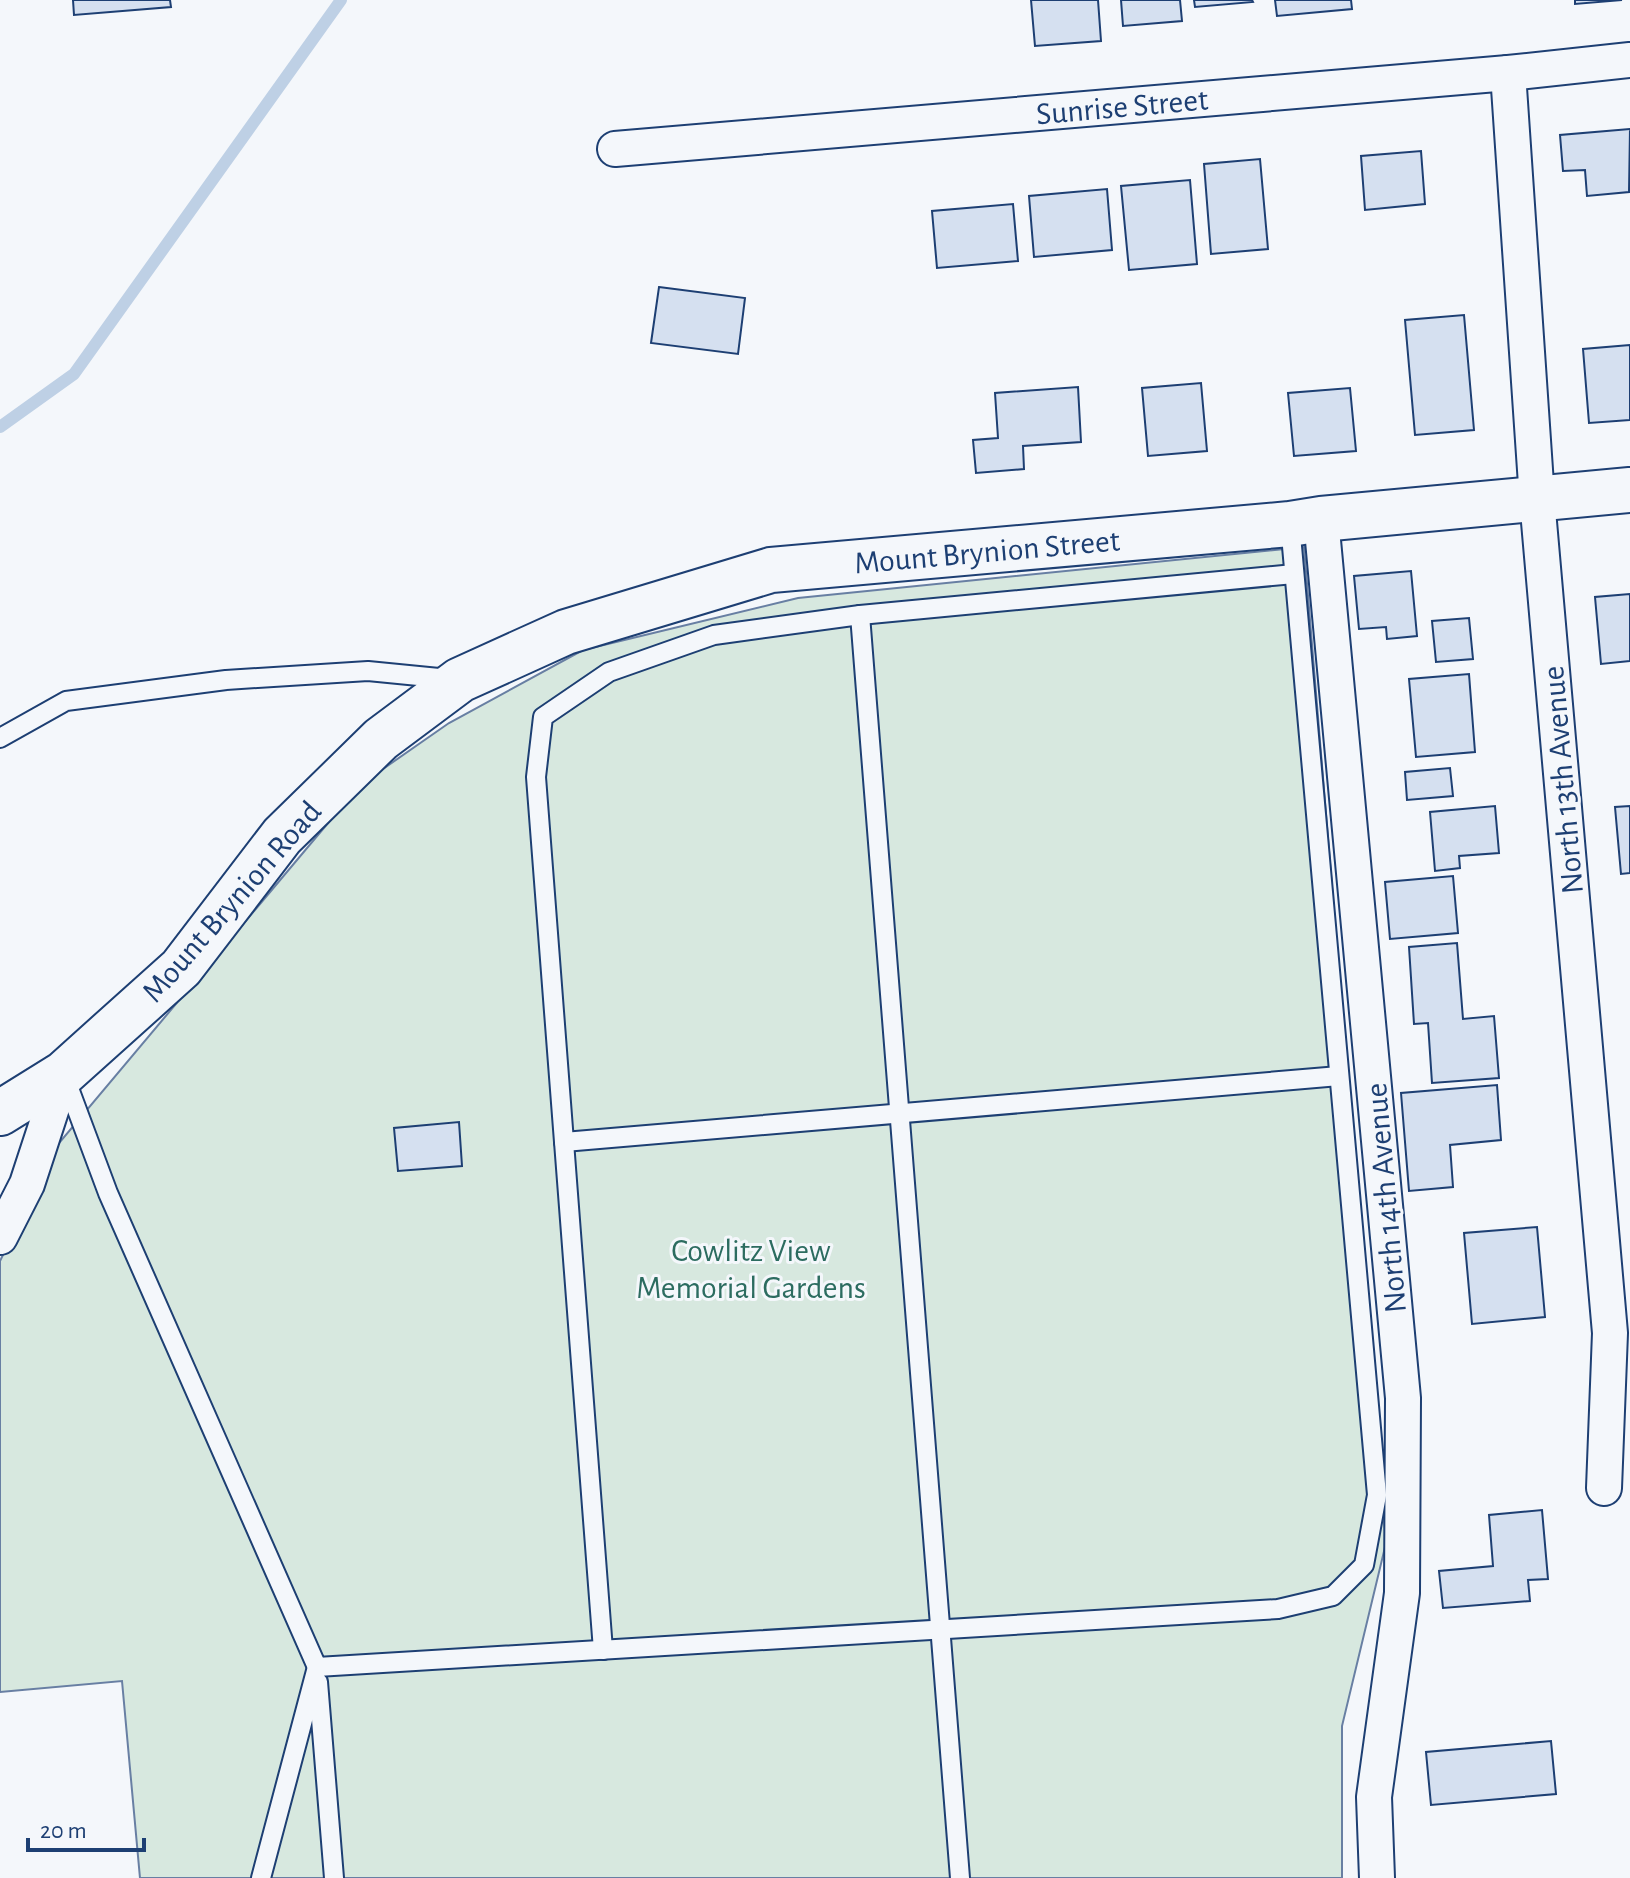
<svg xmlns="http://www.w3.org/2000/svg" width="1630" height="1878" font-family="'Alegreya Sans',sans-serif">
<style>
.green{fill:#d7e8df;stroke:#687fa3;stroke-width:2}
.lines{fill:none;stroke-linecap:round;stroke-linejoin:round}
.stream{stroke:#bed0e5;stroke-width:12}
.building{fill:#d5e0f0;stroke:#1d3f73;stroke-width:2}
.lane-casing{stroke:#1d3f73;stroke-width:22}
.street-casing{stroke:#1d3f73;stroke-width:38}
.secondary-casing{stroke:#1d3f73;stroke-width:48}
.lane{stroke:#f4f7fb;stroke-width:18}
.street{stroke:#f4f7fb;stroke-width:34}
.secondary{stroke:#f4f7fb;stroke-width:44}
.labels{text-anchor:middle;stroke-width:6;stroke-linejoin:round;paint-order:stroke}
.street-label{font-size:32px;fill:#1d3f73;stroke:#f4f7fb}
.park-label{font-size:32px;fill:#2c6c60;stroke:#f4f7fb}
</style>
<rect width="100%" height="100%" fill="#f4f7fb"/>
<path class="green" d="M1304 547 1386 1543 1342 1726V1878H140L122 1681 0 1692V1261L54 1149 360 785 449 723 583 650 798 598Z"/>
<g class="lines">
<path class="stream" d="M0 427 74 374 341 0"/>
</g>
<g class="building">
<path d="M73 0H170L171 7 74 15Z"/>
<path d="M1031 0H1098L1101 41 1035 46Z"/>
<path d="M1121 0H1180L1182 21 1123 26Z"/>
<path d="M1194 0H1252L1253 2 1195 7Z"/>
<path d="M1275 0H1351L1352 9 1277 16Z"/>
<path d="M1575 0H1622L1575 4Z"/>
<path d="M1630 129 1629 192 1587 196 1585 170 1563 171 1560 135Z"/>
<path d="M1421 151 1425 204 1365 210 1361 156Z"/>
<path d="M1260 159 1268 249 1211 254 1204 164Z"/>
<path d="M1190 180 1197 264 1129 270 1121 186Z"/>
<path d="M1107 189 1112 250 1034 257 1029 196Z"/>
<path d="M1013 204 1018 261 937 268 932 211Z"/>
<path d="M659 287 745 298 738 354 651 343Z"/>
<path d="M1464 315 1474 430 1415 435 1405 320Z"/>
<path d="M1630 345V420L1589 423 1583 349Z"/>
<path d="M1201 383 1207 451 1148 456 1142 388Z"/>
<path d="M1078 387 1081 442 1023 446 1024 469 976 473 973 440 998 438 995 393Z"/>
<path d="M1350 388 1356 451 1294 456 1288 393Z"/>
<path d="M1411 571 1417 636 1387 639 1386 627 1359 629 1354 576Z"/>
<path d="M1630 594V661L1601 664 1595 597Z"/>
<path d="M1469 618 1473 659 1436 662 1432 621Z"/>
<path d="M1469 674 1475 752 1416 757 1409 679Z"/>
<path d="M1450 768 1453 796 1407 800 1405 772Z"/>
<path d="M1495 806 1499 853 1459 856 1460 868 1435 871 1430 812Z"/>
<path d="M1630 806V873L1621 874 1615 807Z"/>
<path d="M1453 876 1458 933 1390 939 1385 882Z"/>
<path d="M1457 943 1463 1019 1494 1016 1499 1078 1432 1083 1428 1023 1414 1024 1409 947Z"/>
<path d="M1497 1085 1501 1140 1450 1145 1453 1187 1409 1191 1401 1093Z"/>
<path d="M459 1122 462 1166 398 1171 394 1128Z"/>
<path d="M1537 1227 1545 1317 1472 1324 1464 1233Z"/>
<path d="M1542 1510 1548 1579 1528 1580 1530 1601 1443 1608 1439 1571 1493 1566 1489 1515Z"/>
<path d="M1551 1741 1556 1794 1431 1805 1426 1752Z"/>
</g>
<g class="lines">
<g class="lane-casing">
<g id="lane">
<path d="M860 615 960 1878"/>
<path d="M0 738 66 701 226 680 368 671 449 679"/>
<path d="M64 1075 108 1193 317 1667 1278 1609 1333 1596 1364 1565 1377 1495 1290 524"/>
<path d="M564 1142 1339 1076"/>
<path d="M603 1650 536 777 543 717 609 672 714 635 860 615 1294 574"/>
<path d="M318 1682 334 1878"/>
<path d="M261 1878 317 1667"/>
</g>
</g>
<g class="street-casing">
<g id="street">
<path d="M1508 73 1537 499 1610 1333 1604 1488"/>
<path d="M615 149 1508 73 1630 60"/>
<path d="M1321 519 1403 1398 1402 1593 1374 1797 1377 1878"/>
<path d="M0 1237 27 1184 63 1074"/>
</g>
</g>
<g class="secondary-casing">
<path id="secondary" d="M0 1113 63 1074 181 968 282 836 381 739 460 680 566 632 771 570 1290 524 1321 519 1630 490"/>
</g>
<use href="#lane" class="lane"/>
<use href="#street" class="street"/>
<use href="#secondary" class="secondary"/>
</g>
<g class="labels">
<g class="street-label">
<text transform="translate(1122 106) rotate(-5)" y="11">Sunrise Street</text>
<text transform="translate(987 551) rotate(-5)" y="11">Mount Brynion Street</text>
<text transform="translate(1562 780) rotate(-95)" y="11">North 13th Avenue</text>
<text transform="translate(231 901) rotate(-49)" y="11">Mount Brynion Road</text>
<text transform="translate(1385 1198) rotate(-95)" y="11">North 14th Avenue</text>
</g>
<g class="park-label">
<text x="751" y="1261">Cowlitz View<tspan x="751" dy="37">Memorial Gardens</tspan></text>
</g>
</g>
<path d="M28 1838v12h116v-12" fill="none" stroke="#1d3f73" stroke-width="4"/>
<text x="40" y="1838" font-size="24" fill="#1d3f73" stroke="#f4f7fb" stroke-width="6" paint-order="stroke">20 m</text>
</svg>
